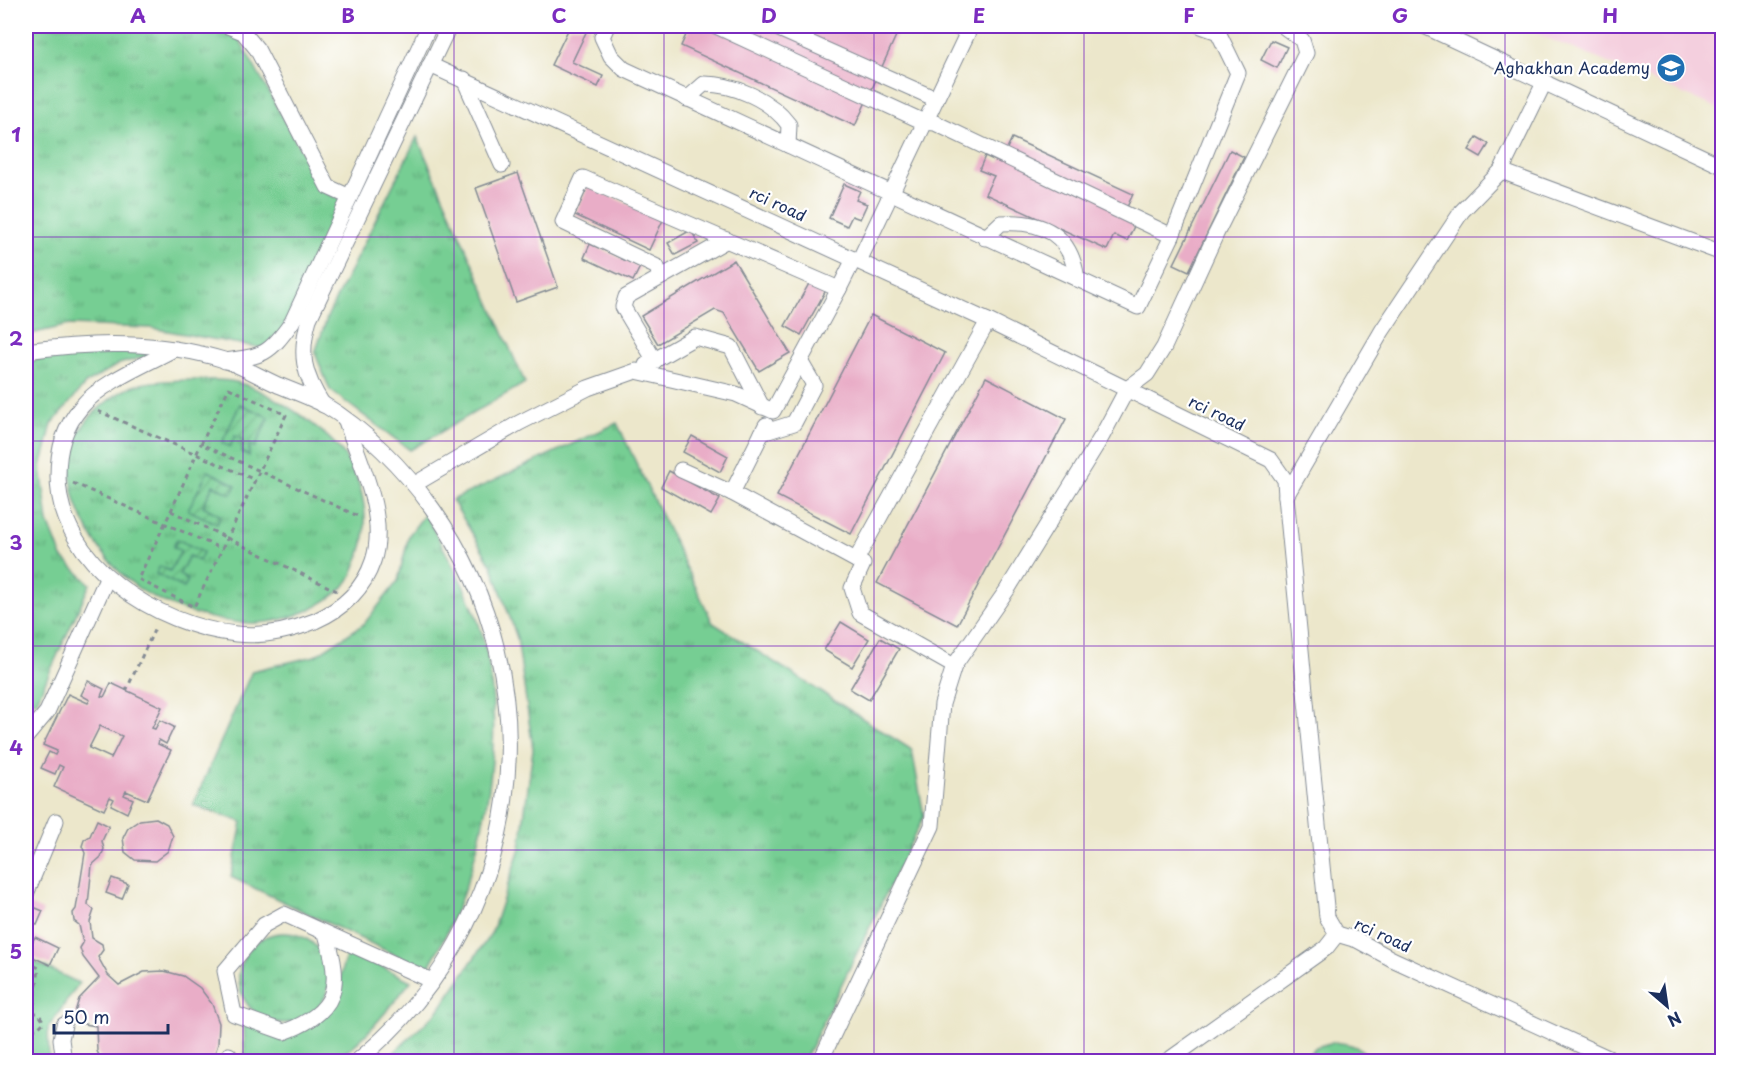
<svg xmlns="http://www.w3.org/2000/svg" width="1748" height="1087" font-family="'Playpen Sans',sans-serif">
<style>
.built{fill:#f4cfde}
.grass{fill:url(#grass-tufts);stroke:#487e78;stroke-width:1.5}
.park{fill:#76ce93;stroke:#487e78;stroke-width:1.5}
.garden{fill:url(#garden-furrows);stroke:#487e78;stroke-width:1.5}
.building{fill:#e9adc7;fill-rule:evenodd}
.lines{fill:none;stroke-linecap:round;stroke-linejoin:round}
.minor-casing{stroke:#848b94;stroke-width:17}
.path{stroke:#848b94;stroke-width:3;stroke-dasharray:4.5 4.5;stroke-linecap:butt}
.minor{stroke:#fff;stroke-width:15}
.grid{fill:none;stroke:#7b2cbf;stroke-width:1.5;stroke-opacity:0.55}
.labels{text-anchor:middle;stroke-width:4.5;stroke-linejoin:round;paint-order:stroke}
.poi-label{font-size:16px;fill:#1b2f5e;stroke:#fff;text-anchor:end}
.street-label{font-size:16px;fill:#1b2f5e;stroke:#fff}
.neatline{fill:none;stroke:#7b2cbf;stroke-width:2}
.grid-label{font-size:20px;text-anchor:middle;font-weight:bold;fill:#7b2cbf}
</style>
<defs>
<pattern id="grass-tufts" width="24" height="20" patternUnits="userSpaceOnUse" patternTransform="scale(1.5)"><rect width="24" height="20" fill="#76ce93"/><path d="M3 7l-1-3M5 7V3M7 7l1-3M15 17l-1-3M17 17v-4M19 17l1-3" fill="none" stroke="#60a87b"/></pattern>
<pattern id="garden-furrows" width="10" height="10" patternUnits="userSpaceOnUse" patternTransform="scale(1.5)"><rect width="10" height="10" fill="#76ce93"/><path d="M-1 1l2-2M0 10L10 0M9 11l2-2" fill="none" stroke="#60a87b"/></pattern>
</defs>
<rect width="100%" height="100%" fill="#fff"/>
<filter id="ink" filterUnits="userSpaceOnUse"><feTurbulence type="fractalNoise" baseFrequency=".0167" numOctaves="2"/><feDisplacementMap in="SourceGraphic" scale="12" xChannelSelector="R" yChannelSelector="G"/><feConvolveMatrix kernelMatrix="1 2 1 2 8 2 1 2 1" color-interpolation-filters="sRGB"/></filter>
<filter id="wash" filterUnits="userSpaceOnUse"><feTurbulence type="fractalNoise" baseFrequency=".008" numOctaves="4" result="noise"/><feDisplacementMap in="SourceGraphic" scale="24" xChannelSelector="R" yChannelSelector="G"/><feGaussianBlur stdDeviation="1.35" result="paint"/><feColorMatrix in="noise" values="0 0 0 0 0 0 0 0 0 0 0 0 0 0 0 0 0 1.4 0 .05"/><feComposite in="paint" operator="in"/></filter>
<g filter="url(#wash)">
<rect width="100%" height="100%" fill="#ece7cb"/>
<path class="built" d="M1518 26H1722V110Z"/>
<g class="grass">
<path d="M26 26H153L167 31 170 26H208L238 37 324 192 343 200 283 329 262 348 151 328 69 325 26 335Z"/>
<path d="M417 137 525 383 410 450 330 390 315 353 328 315Z"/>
<path d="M134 350 154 354 119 364 86 383 52 424 41 467 48 522 62 557 90 584 36 702 26 699V361L87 351Z"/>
<path d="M200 380C212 380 225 379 236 382 268 390 325 428 344 455 367 488 372 531 355 567 353 572 351 579 347 583 326 607 288 621 258 623 222 625 166 608 137 587 89 552 42 466 92 415 104 403 120 390 137 385 157 380 179 380 200 380Z"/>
<path d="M617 423 713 623 912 750 924 816 804 1061H385L438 1011 492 932 520 848 533 749 517 638 492 566 452 500Z"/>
<path d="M425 514C445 552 470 592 482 634 511 740 482 877 427 970L231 877 242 822 193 805 252 671 315 656 364 624 398 581 409 535Z"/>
<circle cx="284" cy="978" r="45"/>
<path d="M1330 1043C1347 1042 1362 1046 1372 1061H1302L1316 1047Z"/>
</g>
<g class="park">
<path d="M350 951 411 981C394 1002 355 1054 329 1061 313 1066 265 1061 245 1061L244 1024C272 1033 293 1042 318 1021 327 1014 334 1007 338 995 344 978 337 969 350 951Z"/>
<path d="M26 958 79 983 48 1028 49 1061H26Z"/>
</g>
<g class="garden">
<path d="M240 404 269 417 255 447 249 445V456L242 452V439L235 436 230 447 222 443Z"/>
<path d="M208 471 236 485 231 494 213 485 203 506 221 516 217 524 188 510Z"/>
<path d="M177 539 203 552 199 561 189 556 179 575 188 580 184 588 156 574 160 566 170 571 181 551 173 547Z"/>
</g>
<g id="blocks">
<g class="building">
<path d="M570 26H589L572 62 603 76 598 87 551 65Z"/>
<path d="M690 26H897L900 27 855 126 681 46Z"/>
<path d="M1271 40 1287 47 1277 68 1261 60Z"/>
<path d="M1477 137 1489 144 1481 157 1469 150Z"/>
<path d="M1012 138 1133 194 1122 218 1135 224 1127 241 1114 235 1107 250 985 194 994 176 979 170 985 156 1000 163Z"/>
<path d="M1230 150 1244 157 1189 271 1174 264Z"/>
<path d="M518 173 558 287 516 302 476 188Z"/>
<path d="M844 184 860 191 856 200 867 204 860 219 852 216 847 226 829 218Z"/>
<path d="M588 186 663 220 649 250 575 215Z"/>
<path d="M691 230 698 243 675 255 668 243Z"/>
<path d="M590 244 640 267 633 281 584 258Z"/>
<path d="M734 260 790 353 759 371 724 313 715 310 658 344 641 316Z"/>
<path d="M810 282 826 290 801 335 785 326Z"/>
<path d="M871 315 945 353 851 534 777 496Z"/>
<path d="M986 377 1066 419 957 625 877 583Z"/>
<path d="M692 436 728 456 720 472 683 452Z"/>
<path d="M669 471 720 499 711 515 661 487Z"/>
<path d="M841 622 869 639 852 667 824 650Z"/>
<path d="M880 638 899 649 869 700 850 689Z"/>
<path d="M88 681 104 689 101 696 104 697 111 683 162 707 152 728 155 729 160 720 174 727 166 744 159 740 158 744 171 750 147 800 126 791 124 795 133 799 127 813 111 805 114 799 110 797 104 810 54 787 63 767 59 765 55 774 41 768 49 752 55 755 57 751 43 745 68 694 88 703 90 700 81 695ZM100 726 122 736 111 758 89 748Z"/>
<path d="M156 818 167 824 173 836 168 851 155 861 135 860 125 852 123 838 128 828 140 820Z"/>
<path d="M97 820 109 826 102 841 104 849 101 857 92 865 88 905 94 910 90 922 92 938 102 944 103 950 98 957 108 975 119 985 144 972 164 971 183 976 200 988 212 1004 219 1023 218 1044 212 1062H102L97 1051 96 1026 72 1022 79 999 99 978 83 957 80 948 83 943 79 925 74 921 73 913 76 909 85 853 82 846 84 840 90 836Z"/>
<path d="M112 878 128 884 122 899 106 893Z"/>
<path d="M26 904 43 911 37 925 26 920Z"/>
<path d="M35 937 58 948 50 965 26 954Z"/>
</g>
</g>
</g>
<g filter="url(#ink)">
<use href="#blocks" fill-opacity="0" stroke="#848b94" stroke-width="1.5"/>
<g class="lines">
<g class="minor-casing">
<g id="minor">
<path d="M228 26 243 32 257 49 328 187 350 197"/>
<path d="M607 26 602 37 611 56 624 69 1138 307 1172 236 1238 73 1218 32 1201 26"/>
<path d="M716 26 924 122 935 123 1172 236"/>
<path d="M772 26 936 99"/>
<path d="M1424 26 1722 166"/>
<path d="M430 65 988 321 1271 460 1285 480 1286 496 1327 917 1337 934 1357 940 1392 959 1617 1062"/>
<path d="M464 79 502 165"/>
<path d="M687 99 704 84C735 84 771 100 789 125L788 145"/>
<path d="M1501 171 1722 253"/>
<path d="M985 238 1001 223C1044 220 1071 235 1077 279"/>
<path d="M859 261 968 32 954 26"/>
<path d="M839 289 854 259"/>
<path d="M174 349C147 364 102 382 82 406 64 427 58 449 58 476 58 564 158 626 236 634 263 637 290 631 315 621 342 609 363 591 373 561 388 517 360 463 346 421"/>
<path d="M26 351C92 342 159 340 224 360 242 366 260 377 278 385 293 391 309 397 323 404 365 429 404 469 432 508 558 685 525 925 356 1062"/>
<path d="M225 361C263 356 269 355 292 322L429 26"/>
<path d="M655 361 623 307 626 297 727 240"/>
<path d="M646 365 695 337 731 347 762 407"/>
<path d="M323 405C303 374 299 354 309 319L449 26"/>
<path d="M762 433 794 423 814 385 800 361"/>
<path d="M681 470 732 493 863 564 852 588 860 613 954 666"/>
<path d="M415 484 519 423 588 388 636 371 736 394 773 411 839 289 583 178 563 222 657 267 660 277"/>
<path d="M732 493 766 425"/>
<path d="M1286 496 1382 331 1462 211 1501 171 1545 81"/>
<path d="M856 560 988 321"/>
<path d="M26 737 47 712 107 578"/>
<path d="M26 894 56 821"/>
<path d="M326 934C342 985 339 1012 284 1032L234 1014 225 971 264 925 284 914 432 981"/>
<path d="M64 1025 61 1039 64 1062"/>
<path d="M229 1055 230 1062"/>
<path d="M820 1062 932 826 942 704 954 666 1007 590 1102 436 1127 389 1147 374 1164 347 1216 234 1306 53 1302 40 1283 26"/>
<path d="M1166 1062 1326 948 1337 934"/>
</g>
</g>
<g class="path">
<path d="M98 411 255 480"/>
<path d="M73 483 222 549"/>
<path d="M171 511 201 444"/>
<path d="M337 591 171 511 138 579 194 607C225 543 256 479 286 415L229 388 201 444 360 517"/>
<path d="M126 691 156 626"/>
<path d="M26 967 33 965 39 968 33 1013"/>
<path d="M26 1018 30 1013H38L44 1022 37 1029 27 1030"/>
<path d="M26 1045 42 1062"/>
<path d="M33 1062 35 1059 33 1052"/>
</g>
<use href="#minor" class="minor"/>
</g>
</g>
<path class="grid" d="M243 26V1062M454 26V1062M664 26V1062M874 26V1062M1084 26V1062M1294 26V1062M1505 26V1062M26 237H1722M26 441H1722M26 646H1722M26 850H1722"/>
<defs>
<g id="school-disc" transform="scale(1.5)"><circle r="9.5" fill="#1f6fb2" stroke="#fff"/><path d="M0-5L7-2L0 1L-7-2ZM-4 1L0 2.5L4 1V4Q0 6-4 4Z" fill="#fff"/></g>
</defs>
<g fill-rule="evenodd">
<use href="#school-disc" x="1671" y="68"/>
</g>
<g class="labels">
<g class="poi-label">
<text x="1650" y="74">Aghakhan Academy</text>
</g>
<g class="street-label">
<text transform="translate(778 204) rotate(25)" y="6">rci road</text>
<text transform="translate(1217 413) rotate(26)" y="6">rci road</text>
<text transform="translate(1383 935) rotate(25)" y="6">rci road</text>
</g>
</g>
<rect width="1748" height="1087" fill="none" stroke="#fff" stroke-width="66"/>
<g transform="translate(1667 1006) rotate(151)" stroke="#ffffff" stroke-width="4.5" paint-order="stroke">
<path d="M0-4.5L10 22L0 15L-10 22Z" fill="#1b2f5e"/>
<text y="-9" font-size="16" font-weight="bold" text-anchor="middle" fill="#1b2f5e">N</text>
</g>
<path d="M54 1024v9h114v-9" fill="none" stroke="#1b2f5e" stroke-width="3"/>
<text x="63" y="1024" font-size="18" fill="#1b2f5e" stroke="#ffffff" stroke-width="4.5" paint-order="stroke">50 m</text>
<rect x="33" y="33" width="1682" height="1021" class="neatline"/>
<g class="grid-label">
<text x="138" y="23">A</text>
<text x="348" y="23">B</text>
<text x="559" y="23">C</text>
<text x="769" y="23">D</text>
<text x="979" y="23">E</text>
<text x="1189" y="23">F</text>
<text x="1400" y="23">G</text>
<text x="1610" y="23">H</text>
<text x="16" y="142">1</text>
<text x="16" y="346">2</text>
<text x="16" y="550">3</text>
<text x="16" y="755">4</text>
<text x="16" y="959">5</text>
</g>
</svg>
